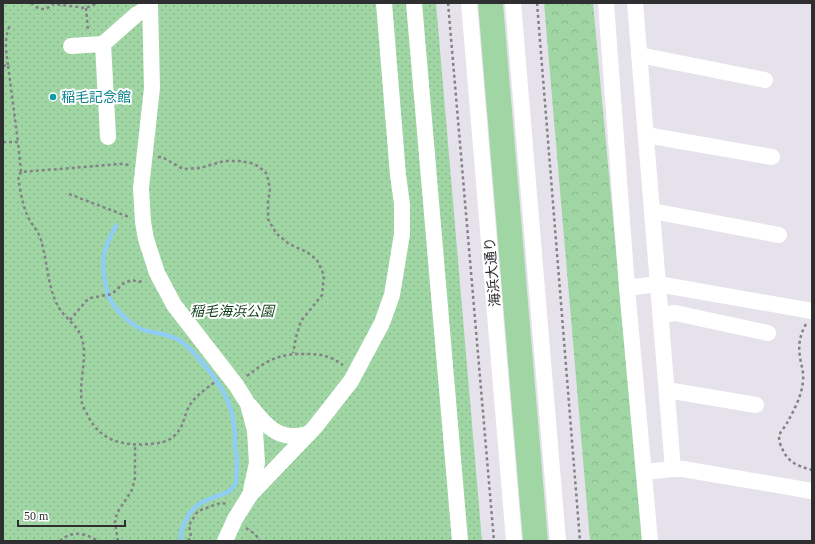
<svg xmlns="http://www.w3.org/2000/svg" width="815" height="544" font-family="'Times New Roman','Noto Sans JP',serif">
<style>
.grass{fill:#9fd6a4}
.forest{fill:url(#forest-crowns)}
.park{fill:url(#park-dots)}
.lines{fill:none;stroke-linecap:round;stroke-linejoin:round}
.stream{stroke:#90cdf4;stroke-width:4.5}
.path{stroke:#848187;stroke-width:2.5;stroke-dasharray:3 3;stroke-linecap:butt}
.minor{stroke:#fff;stroke-width:16}
.culture-dot{fill:#0f9aa8;stroke:#fff;stroke-width:1.5}
.labels{text-anchor:middle;stroke-width:4;stroke-linejoin:round;paint-order:stroke}
.culture-label{font-size:14px;fill:#0d838f;stroke:#fff;text-anchor:start}
.street-label{font-size:14px;fill:#2f2e31;stroke:#fff}
.park-label{font-size:14px;font-style:italic;fill:#113f1a;stroke:#fff}
</style>
<defs>
<pattern id="forest-crowns" width="20" height="18" patternUnits="userSpaceOnUse"><rect width="20" height="18" fill="#9fd6a4"/><path d="M2 6a3 3 0 1 1 6 0M12 15a3 3 0 1 1 6 0" fill="none" stroke="#89b88e"/></pattern>
<pattern id="park-dots" width="8" height="8" patternUnits="userSpaceOnUse"><rect width="8" height="8" fill="#9fd6a4"/><path d="M2 2h.1M6 6h.1" fill="none" stroke="#89b88e" stroke-width="1.8" stroke-linecap="round"/></pattern>
</defs>
<rect width="100%" height="100%" fill="#e6e2eb"/>
<path class="grass" d="M478 3H503L548 541H523Z"/>
<path class="forest" d="M544 3H593L643 541H590Z"/>
<path class="park" d="M3 3H436L482 541H3Z"/>
<g class="lines">
<path class="stream" d="M116 226C112 234 107 242 105 251 101 264 105 289 111 301 117 311 128 321 137 327 146 333 159 332 169 336 174 337 179 340 183 343 193 350 213 375 220 386 232 405 235 423 235 444 235 450 237 456 237 462 237 469 236 476 236 483 234 486 231 491 228 492 210 500 195 500 186 520 182 527 180 534 181 541"/>
<g class="path">
<path d="M31 3 39 9H46L53 4 86 8 97 3"/>
<path d="M448 3 494 541"/>
<path d="M537 3 580 541"/>
<path d="M86 8 88 31"/>
<path d="M8 65C6 52 4 37 10 25"/>
<path d="M3 66 8 65 18 142"/>
<path d="M3 142H18L21 172 121 164 129 165"/>
<path d="M158 157H162L183 169 200 168 224 161H239L251 163 258 166 267 174 270 189 268 203V219L276 233 289 244 307 252 317 260 324 275 322 295 301 321 296 337 293 353"/>
<path d="M21 172 18 176C20 189 22 204 28 217 32 225 39 232 41 240 48 263 47 287 59 308 65 318 77 325 81 336 89 358 78 380 82 403 83 407 86 412 88 416 101 442 124 446 150 444 159 443 169 442 175 435 183 427 183 421 187 411 192 397 205 390 216 381"/>
<path d="M69 194 129 217"/>
<path d="M70 320 86 301 90 298 112 294 124 283 132 280 139 282 144 280"/>
<path d="M806 324C800 335 798 344 800 357 801 365 804 372 803 380 802 396 794 410 787 423 785 427 780 432 779 436 779 440 780 445 782 448 788 463 798 466 812 470"/>
<path d="M247 376C267 360 280 353 306 354 322 354 330 356 343 365"/>
<path d="M246 528 255 534 260 541"/>
<path d="M60 541C72 530 85 533 98 541"/>
<path d="M118 541 115 523 117 513 132 490 135 478V445"/>
<path d="M188 541 191 537 189 525 198 511 220 503 228 504"/>
</g>
<g class="minor">
<path d="M150 3 152 88 141 188 143 222 146 239 157 273 174 305 236 385 248 404 255 431 257 463 250 495"/>
<path d="M414 3 460 541"/>
<path d="M469 3 514 541"/>
<path d="M513 3 558 541"/>
<path d="M606 3 627 288 650 541"/>
<path d="M635 3 673 469 644 472"/>
<path d="M71 46 103 44"/>
<path d="M639 55 765 80"/>
<path d="M646 135 772 157"/>
<path d="M108 137 103 44 137 14 150 7"/>
<path d="M652 211 779 235"/>
<path d="M627 288 658 284 812 311"/>
<path d="M661 315 675 313 768 333"/>
<path d="M667 390 756 405"/>
<path d="M251 407C261 420 274 436 292 436 297 436 303 435 308 434"/>
<path d="M673 469H683L812 491"/>
<path d="M225 541 235 519 250 495 315 427 351 381 382 323 392 295 402 234V204L398 175 384 3"/>
</g>
</g>
<circle class="culture-dot" cx="53" cy="97" r="4"/>
<g class="labels">
<g class="culture-label">
<text x="61" y="102">稲毛記念館</text>
</g>
<g class="street-label">
<text transform="translate(492 272) rotate(-95)" y="5">海浜大通り</text>
</g>
<g class="park-label">
<text x="232" y="316">稲毛海浜公園</text>
</g>
</g>
<rect width="815" height="544" fill="none" stroke="#2f2e31" stroke-width="8"/>
<path d="M18 520v6h107v-6" fill="none" stroke="#2f2e31" stroke-width="2"/>
<text x="24" y="520" font-size="12" fill="#2f2e31" stroke="#ffffff" stroke-width="3" paint-order="stroke">50 m</text>
</svg>
